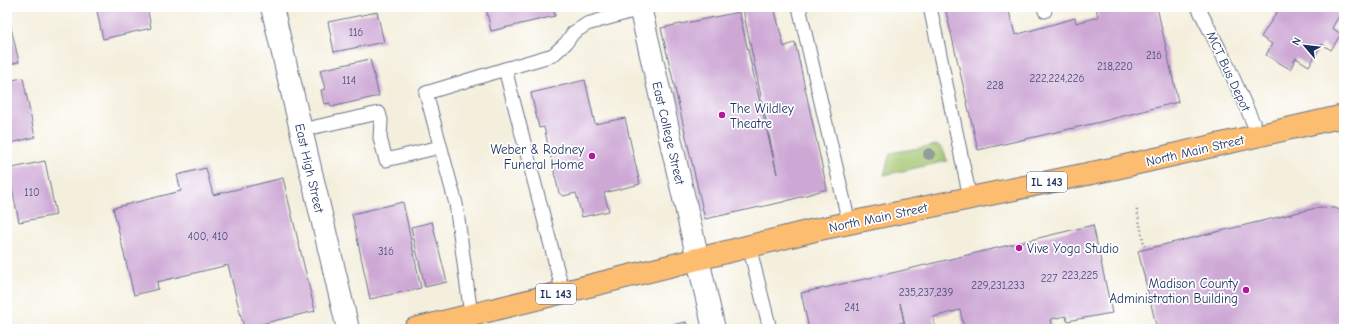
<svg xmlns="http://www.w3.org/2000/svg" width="1351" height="336" font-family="'Comic Neue',sans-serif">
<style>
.green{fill:#a4c56e;stroke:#607a66}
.building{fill:#cda8d5}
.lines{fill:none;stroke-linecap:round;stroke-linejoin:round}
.lane-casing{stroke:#67728a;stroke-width:15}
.street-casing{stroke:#67728a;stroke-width:24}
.primary-casing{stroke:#67728a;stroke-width:24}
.path{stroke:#67728a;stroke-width:2.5;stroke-dasharray:1 3;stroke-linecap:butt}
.lane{stroke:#fff;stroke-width:13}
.street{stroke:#fff;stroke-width:22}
.primary{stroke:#fcbd6f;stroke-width:22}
.tree{fill:#939e9a}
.poi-dot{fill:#b5179e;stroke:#fff;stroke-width:1.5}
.labels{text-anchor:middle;stroke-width:3.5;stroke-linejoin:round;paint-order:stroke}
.number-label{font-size:11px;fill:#484d7c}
.shield{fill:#fff;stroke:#5f6d8e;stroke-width:1}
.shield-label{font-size:12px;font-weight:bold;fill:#1b2f5e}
.street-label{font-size:13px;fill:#1b2f5e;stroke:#fff}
.poi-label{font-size:13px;fill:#1b2f5e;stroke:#fff;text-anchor:start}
</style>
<rect width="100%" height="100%" fill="#fff"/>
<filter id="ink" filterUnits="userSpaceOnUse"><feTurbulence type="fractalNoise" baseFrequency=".025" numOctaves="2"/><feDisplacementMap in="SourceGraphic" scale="8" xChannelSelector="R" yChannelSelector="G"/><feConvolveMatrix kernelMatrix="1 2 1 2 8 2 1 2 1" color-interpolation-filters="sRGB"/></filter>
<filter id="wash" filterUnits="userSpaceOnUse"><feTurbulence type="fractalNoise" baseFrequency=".012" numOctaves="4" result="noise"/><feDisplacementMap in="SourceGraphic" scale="16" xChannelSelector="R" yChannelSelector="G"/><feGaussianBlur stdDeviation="0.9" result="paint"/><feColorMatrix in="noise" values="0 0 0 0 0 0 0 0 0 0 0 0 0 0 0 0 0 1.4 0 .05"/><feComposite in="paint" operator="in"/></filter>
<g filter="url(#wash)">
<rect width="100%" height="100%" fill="#f4efdd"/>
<path class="green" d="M937 145C944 148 945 154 947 161L884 175 890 153Z"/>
<g id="blocks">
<g class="building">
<path d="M96 7H147L151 28 103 39Z"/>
<path d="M492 7H553L555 16 491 31 486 8Z"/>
<path d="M754 7H774L784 47 795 42 827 189 783 202 705 219 661 28 739 12 777 174 743 9Z"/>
<path d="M945 7H1008L1015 35 1075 18 1076 23 1098 17 1096 7H1157L1178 102 1100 122 978 150Z"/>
<path d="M1280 7H1344L1332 28 1341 34 1331 50 1322 44 1309 66 1296 58 1290 69 1266 55 1272 44 1261 37Z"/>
<path d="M7 11 19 62 7 65Z"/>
<path d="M377 12 384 42 334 52 328 22Z"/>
<path d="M370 59 379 96 331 107 330 103 324 104 321 90 325 89 320 70Z"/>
<path d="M23 78 35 137 7 144V81Z"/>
<path d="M585 80 595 124 625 118 640 184 604 193 609 211 582 217 576 193 563 196 559 193 544 127 539 128 531 93Z"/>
<path d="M45 161 56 215 19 222 8 169Z"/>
<path d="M206 168 213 195 283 178 315 311 244 328 228 265 157 282 158 289 134 295 113 208 181 191 177 175Z"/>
<path d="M403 202 421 288 370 299 352 214Z"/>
<path d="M1320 207 1334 208 1344 211V329H1157L1138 251Z"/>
<path d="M432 222 447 282 425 287 411 227Z"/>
<path d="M1093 225 1112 313 1067 321 1066 316 1051 319 1053 329H964L960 310 933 317 935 329H906L900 303 904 322 876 329H809L801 293 892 273Z"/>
<path d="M686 322 688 329H658V328Z"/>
</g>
</g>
</g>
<g filter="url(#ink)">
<use href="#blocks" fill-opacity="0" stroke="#67728a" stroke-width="1"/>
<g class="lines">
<g class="lane-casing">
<g id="lane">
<path d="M799 7 849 223"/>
<path d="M930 7 970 198"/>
<path d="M1044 7 1045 11"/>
<path d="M1198 7 1227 64 1259 136"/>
<path d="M505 69 553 55 566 43 573 33 587 24 640 9"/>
<path d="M301 130 379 113 381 120 380 138 386 160 440 147"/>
<path d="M749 246 770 329"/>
<path d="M471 315 456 204 426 93 505 69 563 292"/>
</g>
</g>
<g class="street-casing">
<g id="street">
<path d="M272 7 348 329"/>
<path d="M640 7 714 329"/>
</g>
</g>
<g class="primary-casing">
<path id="primary" d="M415 329 815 230 1116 168 1344 116"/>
</g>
<path class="path" d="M1136 206 1145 249"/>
<use href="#lane" class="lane"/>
<use href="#street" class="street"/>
<use href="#primary" class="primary"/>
</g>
<circle class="tree" cx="929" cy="154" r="6"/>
</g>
<g class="poi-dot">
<circle cx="722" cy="115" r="4"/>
<circle cx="592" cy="156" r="4"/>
<circle cx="1019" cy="248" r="4"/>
<circle cx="1246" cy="290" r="4"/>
</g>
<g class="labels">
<g class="number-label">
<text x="356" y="36">116</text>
<text x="1154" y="59">216</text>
<text x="1115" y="70">218,220</text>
<text x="1057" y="82">222,224,226</text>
<text x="349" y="84">114</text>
<text x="995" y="89">228</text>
<text x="32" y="196">110</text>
<text x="208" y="240">400, 410</text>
<text x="386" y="255">316</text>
<text x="1080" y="279">223,225</text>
<text x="1049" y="282">227</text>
<text x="998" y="289">229,231,233</text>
<text x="926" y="296">235,237,239</text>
<text x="852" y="311">241</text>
</g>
<g class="shield">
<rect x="1027" y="172" width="40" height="20" rx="3"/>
<rect x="536" y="284" width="40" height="20" rx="3"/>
</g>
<g class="shield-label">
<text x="1047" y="186">IL 143</text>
<text x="556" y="298">IL 143</text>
</g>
<g class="street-label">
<text transform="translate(1229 71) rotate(65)" y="5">MCT Bus Depot</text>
<text transform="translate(669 133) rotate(77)" y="5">East College Street</text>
<text transform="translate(1195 150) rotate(-13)" y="5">North Main Street</text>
<text transform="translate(310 168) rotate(77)" y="5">East High Street</text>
<text transform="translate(878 217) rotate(-12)" y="5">North Main Street</text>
</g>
<g class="poi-label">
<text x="730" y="113">The Wildley<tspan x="730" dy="15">Theatre</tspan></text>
<text x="584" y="154" text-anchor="end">Weber &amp; Rodney<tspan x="584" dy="15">Funeral Home</tspan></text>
<text x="1027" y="253">Vive Yoga Studio</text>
<text x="1238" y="288" text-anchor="end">Madison County<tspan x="1238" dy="15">Administration Building</tspan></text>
</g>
</g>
<rect width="1351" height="336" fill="none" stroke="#fff" stroke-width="24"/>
<g transform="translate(1305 46) rotate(298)" stroke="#ffffff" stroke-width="3" paint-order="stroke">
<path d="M0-3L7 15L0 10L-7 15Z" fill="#1b2f5e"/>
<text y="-6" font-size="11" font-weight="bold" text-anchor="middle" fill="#1b2f5e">N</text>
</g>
</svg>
